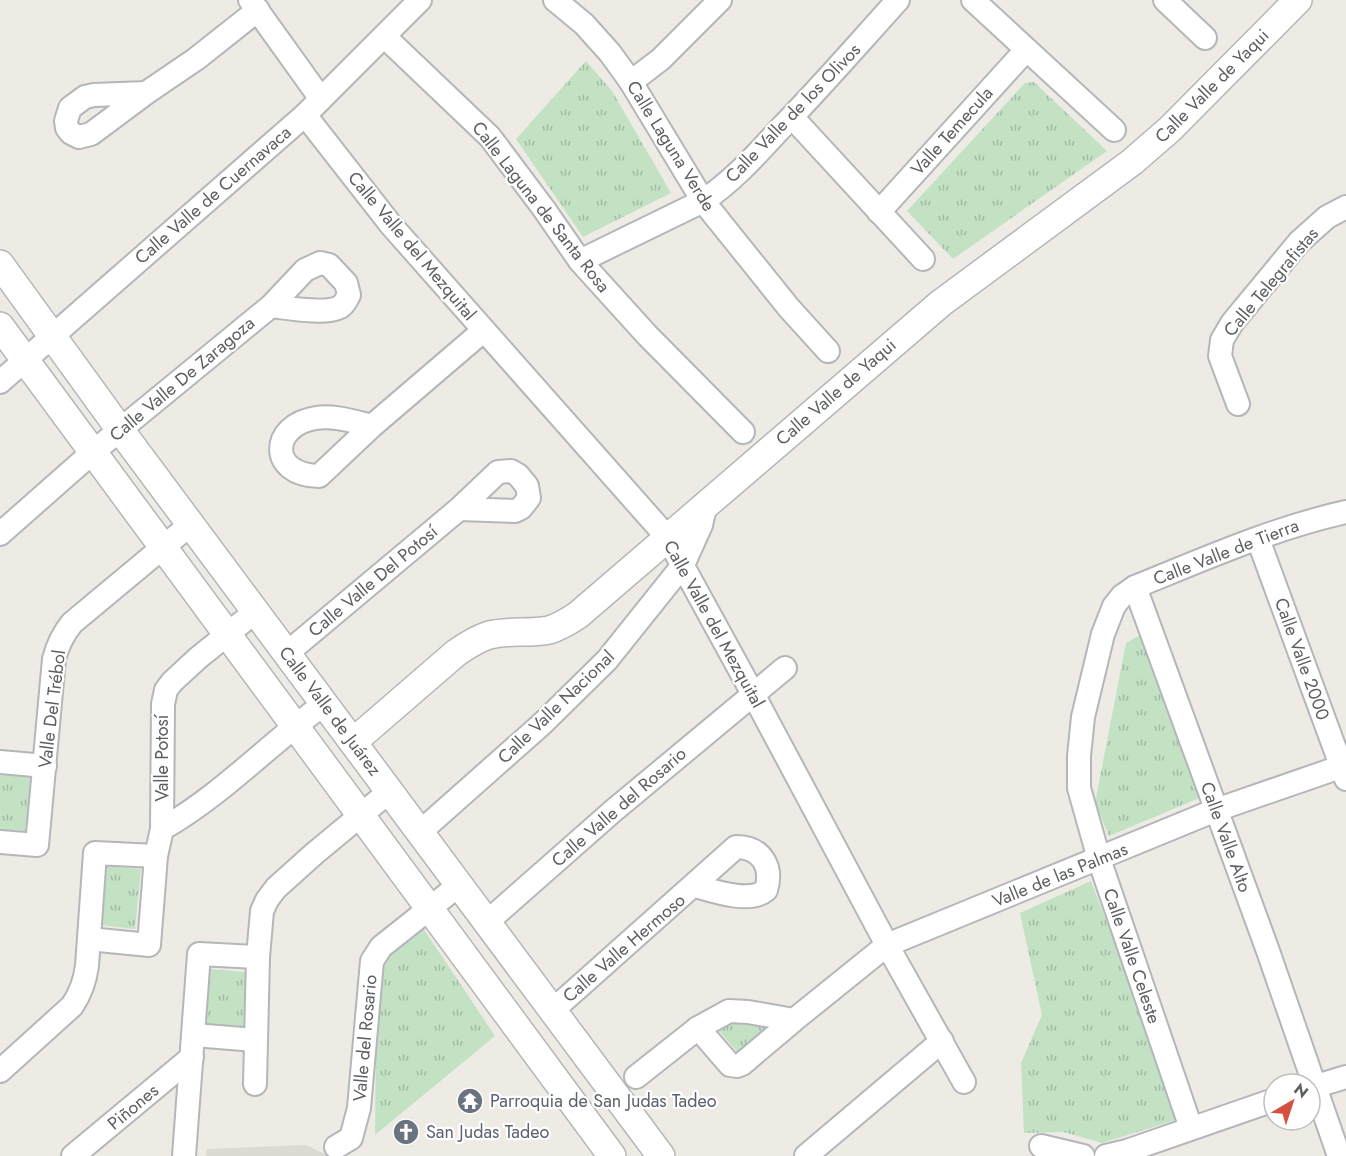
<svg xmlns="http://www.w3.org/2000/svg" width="1346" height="1156" font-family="Jost,sans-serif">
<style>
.education{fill:#dddad3}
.grass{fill:url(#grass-tufts)}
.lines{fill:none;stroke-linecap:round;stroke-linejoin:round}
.minor-casing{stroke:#b5b6ba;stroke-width:26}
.tertiary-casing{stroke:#b5b6ba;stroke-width:30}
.minor{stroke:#fff;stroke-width:22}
.tertiary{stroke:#fff;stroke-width:27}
.labels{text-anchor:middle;stroke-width:4.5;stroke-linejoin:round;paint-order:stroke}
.street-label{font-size:18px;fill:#5c5f63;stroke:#fff}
.worship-label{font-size:18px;fill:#5b616d;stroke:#fff;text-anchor:start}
</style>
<defs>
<pattern id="grass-tufts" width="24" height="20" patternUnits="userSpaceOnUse" patternTransform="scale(1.5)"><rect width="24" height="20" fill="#c3e2c4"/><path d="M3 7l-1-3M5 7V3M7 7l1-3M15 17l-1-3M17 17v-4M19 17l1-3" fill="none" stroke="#a2baa3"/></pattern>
</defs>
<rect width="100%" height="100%" fill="#edebe4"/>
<path class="education" d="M306 1145 329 1156H206L207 1149Z"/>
<g class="grass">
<path d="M586 61 612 91 671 193 583 237 516 139Z"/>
<path d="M1034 82 1107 151 953 259 907 211 1025 83Z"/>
<path d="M1142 634 1204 796 1109 836 1095 803 1126 643Z"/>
<path d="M0 775 38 776 36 831 0 830Z"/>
<path d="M106 866 141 869 135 929 100 925Z"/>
<path d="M1091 881 1182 1118 1102 1143 1064 1132 1024 1133 1021 1063 1042 1015 1020 913Z"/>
<path d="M419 922 495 1036 375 1135 377 958Z"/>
<path d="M210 969 254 973 249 1033 205 1030Z"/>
<path d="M723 1023 773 1026 737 1052 716 1027Z"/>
</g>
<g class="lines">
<g class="minor-casing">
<g id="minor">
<path d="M250 0 321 99"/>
<path d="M555 0 584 24 610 53 631 82 703 201 789 308 828 351"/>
<path d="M973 0 1114 130"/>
<path d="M1165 0 1205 38"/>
<path d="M385 37 490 137 544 209 580 261 647 335 743 432"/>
<path d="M631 82 661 59 720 0"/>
<path d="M146 93 94 95 85 97 70 108 66 121 67 128 71 133 79 137 91 134 146 93 196 59 258 10"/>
<path d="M305 115 391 225 667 537 753 694 887 945 964 1082"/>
<path d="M792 117 923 259"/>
<path d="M879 212 1026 50"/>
<path d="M580 261 703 201C733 181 756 155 780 129 821 87 859 43 898 0"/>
<path d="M0 382 305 115 420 0"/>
<path d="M1238 404 1220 356 1222 340 1232 323 1299 242 1327 217 1346 207"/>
<path d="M372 426C355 422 334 415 316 418 270 425 268 475 319 476L372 426 483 331"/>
<path d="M0 534 93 452 271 306 305 270 320 263 329 265 346 283 349 295C346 300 345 304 340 307 325 315 288 308 271 306"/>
<path d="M1258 539 1346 779"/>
<path d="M1135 587 1268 951 1339 1156"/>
<path d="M287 653 459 509 498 472 511 471 518 475 527 486 529 498 521 508 515 511 459 509"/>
<path d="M0 762 45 766"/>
<path d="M162 829C222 795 269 744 324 704"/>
<path d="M420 832 543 723 607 660 683 565 701 525 706 503"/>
<path d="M0 842 37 845 54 659C58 644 63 634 72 623L191 524"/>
<path d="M487 922 613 811 785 668"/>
<path d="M89 939 149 945 156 856 162 829 163 704 166 690 172 682 198 658 256 611"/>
<path d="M553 1010 736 847C762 847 773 867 766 890 750 904 713 891 695 886"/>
<path d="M794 1020 748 1012 729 1011 698 1028 730 1065 737 1066 742 1064 794 1020 887 945 1216 810 1346 765"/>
<path d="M194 1035 255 1040"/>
<path d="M0 1071 72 1006C81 993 85 981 87 966L95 853 156 856"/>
<path d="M636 1077 698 1028"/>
<path d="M255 1084 258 957 262 911 267 900 276 888 315 853 390 791"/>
<path d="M1310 1088 1346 1077"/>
<path d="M1191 1128 1099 859 1079 788V756L1083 717 1103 634 1114 606 1122 596 1135 587C1204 559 1274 528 1346 512"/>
<path d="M1041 1146 1083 1156"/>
<path d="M336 1147 351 1138 359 1108 372 961 381 947 459 885"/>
<path d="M73 1156 192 1057"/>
<path d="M184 1156 199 954 258 957"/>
<path d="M806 1156 942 1041"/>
<path d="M1106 1156 1127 1151 1274 1100"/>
</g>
</g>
<g class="tertiary-casing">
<g id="tertiary">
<path d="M0 264 121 431 661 1156"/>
<path d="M0 326 612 1156"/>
<path d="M353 742 456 653C466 646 477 639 489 635 508 630 529 634 549 630 560 627 569 621 578 615L941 303 1132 162 1170 129 1298 0"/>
</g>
</g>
<use href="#minor" class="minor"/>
<use href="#tertiary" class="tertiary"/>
</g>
<defs>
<g id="temple-disc" transform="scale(1.35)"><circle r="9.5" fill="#6b7280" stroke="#fff"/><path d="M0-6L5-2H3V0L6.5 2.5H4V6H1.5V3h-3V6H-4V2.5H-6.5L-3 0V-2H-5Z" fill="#fff"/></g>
<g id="church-disc" transform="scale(1.35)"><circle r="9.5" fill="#6b7280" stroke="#fff"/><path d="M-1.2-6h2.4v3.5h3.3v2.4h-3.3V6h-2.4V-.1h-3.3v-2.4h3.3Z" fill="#fff"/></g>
</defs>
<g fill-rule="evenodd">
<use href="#temple-disc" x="470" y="1101"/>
<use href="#church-disc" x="406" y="1132"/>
</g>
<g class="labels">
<g class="street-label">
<text transform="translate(1212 86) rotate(-45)" y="6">Calle Valle de Yaqui</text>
<text transform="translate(793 113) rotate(-46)" y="6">Calle Valle de los Olivos</text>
<text transform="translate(952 131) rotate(-48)" y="6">Valle Temecula</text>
<text transform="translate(671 146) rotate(58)" y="6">Calle Laguna Verde</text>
<text transform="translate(213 195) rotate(-41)" y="6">Calle Valle de Cuernavaca</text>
<text transform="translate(541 207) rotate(52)" y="6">Calle Laguna de Santa Rosa</text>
<text transform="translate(412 246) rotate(50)" y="6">Calle Valle del Mezquital</text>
<text transform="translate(1271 282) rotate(-50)" y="6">Calle Telegrafistas</text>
<text transform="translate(182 379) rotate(-40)" y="6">Calle Valle De Zaragoza</text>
<text transform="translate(836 392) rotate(-41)" y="6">Calle Valle de Yaqui</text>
<text transform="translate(1226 552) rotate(-21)" y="6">Calle Valle de Tierra</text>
<text transform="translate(373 581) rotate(-40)" y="6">Calle Valle Del Potosí</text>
<text transform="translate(714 624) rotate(61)" y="6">Calle Valle del Mezquital</text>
<text transform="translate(1302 659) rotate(70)" y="6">Calle Valle 2000</text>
<text transform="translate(556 707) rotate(-44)" y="6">Calle Valle Nacional</text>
<text transform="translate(52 709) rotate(-83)" y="6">Valle Del Trébol</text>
<text transform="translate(330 711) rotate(53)" y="6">Calle Valle de Juárez</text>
<text transform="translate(162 758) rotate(-90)" y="6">Valle Potosí</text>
<text transform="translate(619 807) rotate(-41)" y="6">Calle Valle del Rosario</text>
<text transform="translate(1226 837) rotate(70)" y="6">Calle Valle Alto</text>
<text transform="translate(1060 875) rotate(-22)" y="6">Valle de las Palmas</text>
<text transform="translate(624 948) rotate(-41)" y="6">Calle Valle Hermoso</text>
<text transform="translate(1132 956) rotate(71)" y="6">Calle Valle Celeste</text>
<text transform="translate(365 1038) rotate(-85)" y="6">Valle del Rosario</text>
<text transform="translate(133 1107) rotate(-40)" y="6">Piñones</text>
</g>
<g class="worship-label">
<text x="490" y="1107">Parroquia de San Judas Tadeo</text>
<text x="426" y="1138">San Judas Tadeo</text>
</g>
</g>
<g transform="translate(1292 1102) rotate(39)"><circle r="28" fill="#ffffff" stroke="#bebfc1" stroke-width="1.5"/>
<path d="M0-4.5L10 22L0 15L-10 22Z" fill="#d65041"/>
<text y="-9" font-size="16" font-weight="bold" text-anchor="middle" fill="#5c5f63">N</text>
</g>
</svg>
